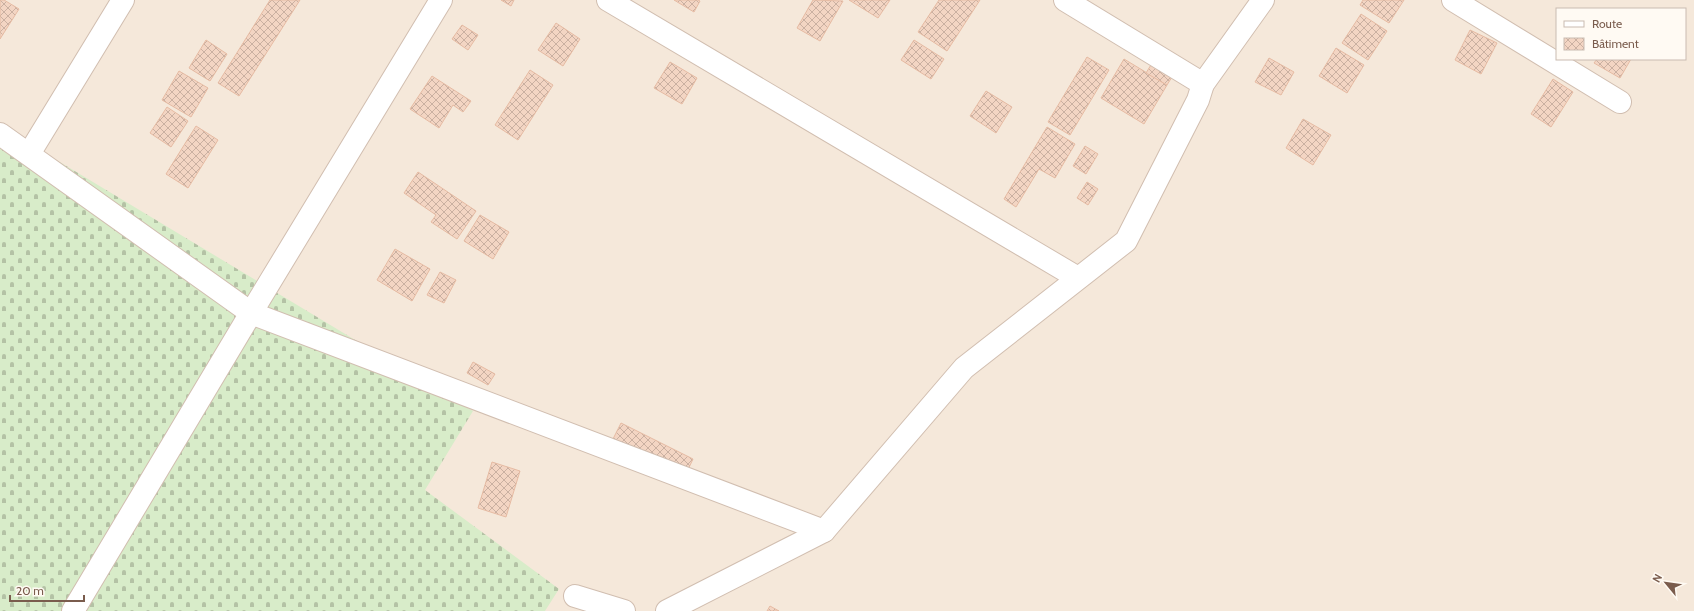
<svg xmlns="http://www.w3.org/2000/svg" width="1694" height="611" font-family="Cabin,sans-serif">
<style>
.residential{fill:#f5e8da;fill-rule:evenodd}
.cemetery{fill:url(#cemetery-stones)}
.building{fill:url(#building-cross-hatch);stroke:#e6bba3}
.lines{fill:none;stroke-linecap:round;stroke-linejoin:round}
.minor-casing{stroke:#d1beb0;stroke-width:24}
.minor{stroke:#fff;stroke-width:22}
</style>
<defs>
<pattern id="cemetery-stones" width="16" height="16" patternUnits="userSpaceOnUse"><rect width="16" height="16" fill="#d8ecc9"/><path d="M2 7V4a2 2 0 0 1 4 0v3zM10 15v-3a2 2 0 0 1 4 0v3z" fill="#b4c2a5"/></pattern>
<pattern id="building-cross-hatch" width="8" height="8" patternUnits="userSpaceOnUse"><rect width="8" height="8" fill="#f3d5c3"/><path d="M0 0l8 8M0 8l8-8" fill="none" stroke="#cab0a1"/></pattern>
</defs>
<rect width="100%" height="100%" fill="#fdf6ec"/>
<path class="residential" d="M0 0H1694V611H0ZM1557 9H1685V59H1557Z"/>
<path class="cemetery" d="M0 126 473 411 425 490 559 589 545 611H0Z"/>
<g class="building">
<path d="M0 0H4L19 9 0 39Z"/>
<path d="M270 0H300L239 96 218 83Z"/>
<path d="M501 0H514L511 6Z"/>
<path d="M674 0H698L700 1 694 12Z"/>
<path d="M813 0 843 1 820 41 797 28Z"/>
<path d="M849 0H890L878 18Z"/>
<path d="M939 0H980L947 51 918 32Z"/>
<path d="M1363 0H1404L1389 23 1360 5Z"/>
<path d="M1361 14 1387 31 1368 60 1342 43Z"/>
<path d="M556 23 580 39 563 66 538 50Z"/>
<path d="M462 25 478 35 468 50 452 39Z"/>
<path d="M1470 30 1497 43 1481 74 1455 60Z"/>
<path d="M206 40 227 54 210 81 189 68Z"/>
<path d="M914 40 944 59 931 79 901 60Z"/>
<path d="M1336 48 1364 65 1347 93 1319 76Z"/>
<path d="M1087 57 1109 70 1070 135 1048 122Z"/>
<path d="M1269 58 1294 72 1281 95 1255 82Z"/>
<path d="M1124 59 1167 85 1144 124 1101 98Z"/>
<path d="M1597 59H1631L1620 78 1594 63Z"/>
<path d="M1154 60 1175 72 1167 85 1146 73Z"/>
<path d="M670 62 697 78 682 104 654 88Z"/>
<path d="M530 70 553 85 518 140 495 125Z"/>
<path d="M179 71 208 88 191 117 162 100Z"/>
<path d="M432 76 471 101 463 112 453 105 439 128 410 109Z"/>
<path d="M1553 79 1573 92 1551 127 1531 114Z"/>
<path d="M986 91 1012 107 996 133 970 116Z"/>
<path d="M167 107 188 121 171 147 150 133Z"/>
<path d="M1303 119 1331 135 1313 165 1286 148Z"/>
<path d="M196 126 218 140 188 188 166 174Z"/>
<path d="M1047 127 1075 144 1055 178 1039 169 1016 207 1004 199Z"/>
<path d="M1085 146 1098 154 1086 174 1073 166Z"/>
<path d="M418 172 476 211 457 239 431 222 436 215 404 193Z"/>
<path d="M1087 182 1098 189 1088 205 1077 198Z"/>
<path d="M480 215 509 232 493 259 464 241Z"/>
<path d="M395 249 430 269 412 301 377 280Z"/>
<path d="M440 272 456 280 444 303 427 295Z"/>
<path d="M473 362 495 374 488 385 467 373Z"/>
<path d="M621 423 693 459 684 478 612 441Z"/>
<path d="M492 462 520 471 506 517 478 508Z"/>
<path d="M770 606 779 611H767Z"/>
</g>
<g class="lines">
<g class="minor-casing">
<g id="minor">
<path d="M608 0 1078 278"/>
<path d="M1065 0 1203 84"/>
<path d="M1453 0 1620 102"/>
<path d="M0 134 251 313 824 531"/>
<path d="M29 154 123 0"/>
<path d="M575 596 624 611"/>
<path d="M73 611 251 313 441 0"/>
<path d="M667 611 824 531 964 368 1126 241 1198 100 1203 84 1263 0"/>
</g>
</g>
<use href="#minor" class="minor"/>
</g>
<rect x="1556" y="8" width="130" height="52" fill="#fffaf3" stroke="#cabbb1"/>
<rect x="1564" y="21" width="20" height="6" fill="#ffffff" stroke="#cabbb1"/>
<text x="1592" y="28" font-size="12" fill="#7a5c4d">Route</text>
<rect x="1564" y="38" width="20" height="12" fill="url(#building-cross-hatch)" stroke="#cabbb1"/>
<text x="1592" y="48" font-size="12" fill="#7a5c4d">Bâtiment</text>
<g transform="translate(1666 583) rotate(299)" stroke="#fffaf3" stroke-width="3" paint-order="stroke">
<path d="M0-3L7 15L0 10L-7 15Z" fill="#7a5c4d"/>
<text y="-6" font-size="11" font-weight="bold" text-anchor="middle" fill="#7a5c4d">N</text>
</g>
<path d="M10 595v6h74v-6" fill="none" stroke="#7a5c4d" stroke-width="2"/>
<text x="16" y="595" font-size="12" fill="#7a5c4d" stroke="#fffaf3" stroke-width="3" paint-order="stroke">20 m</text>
</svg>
